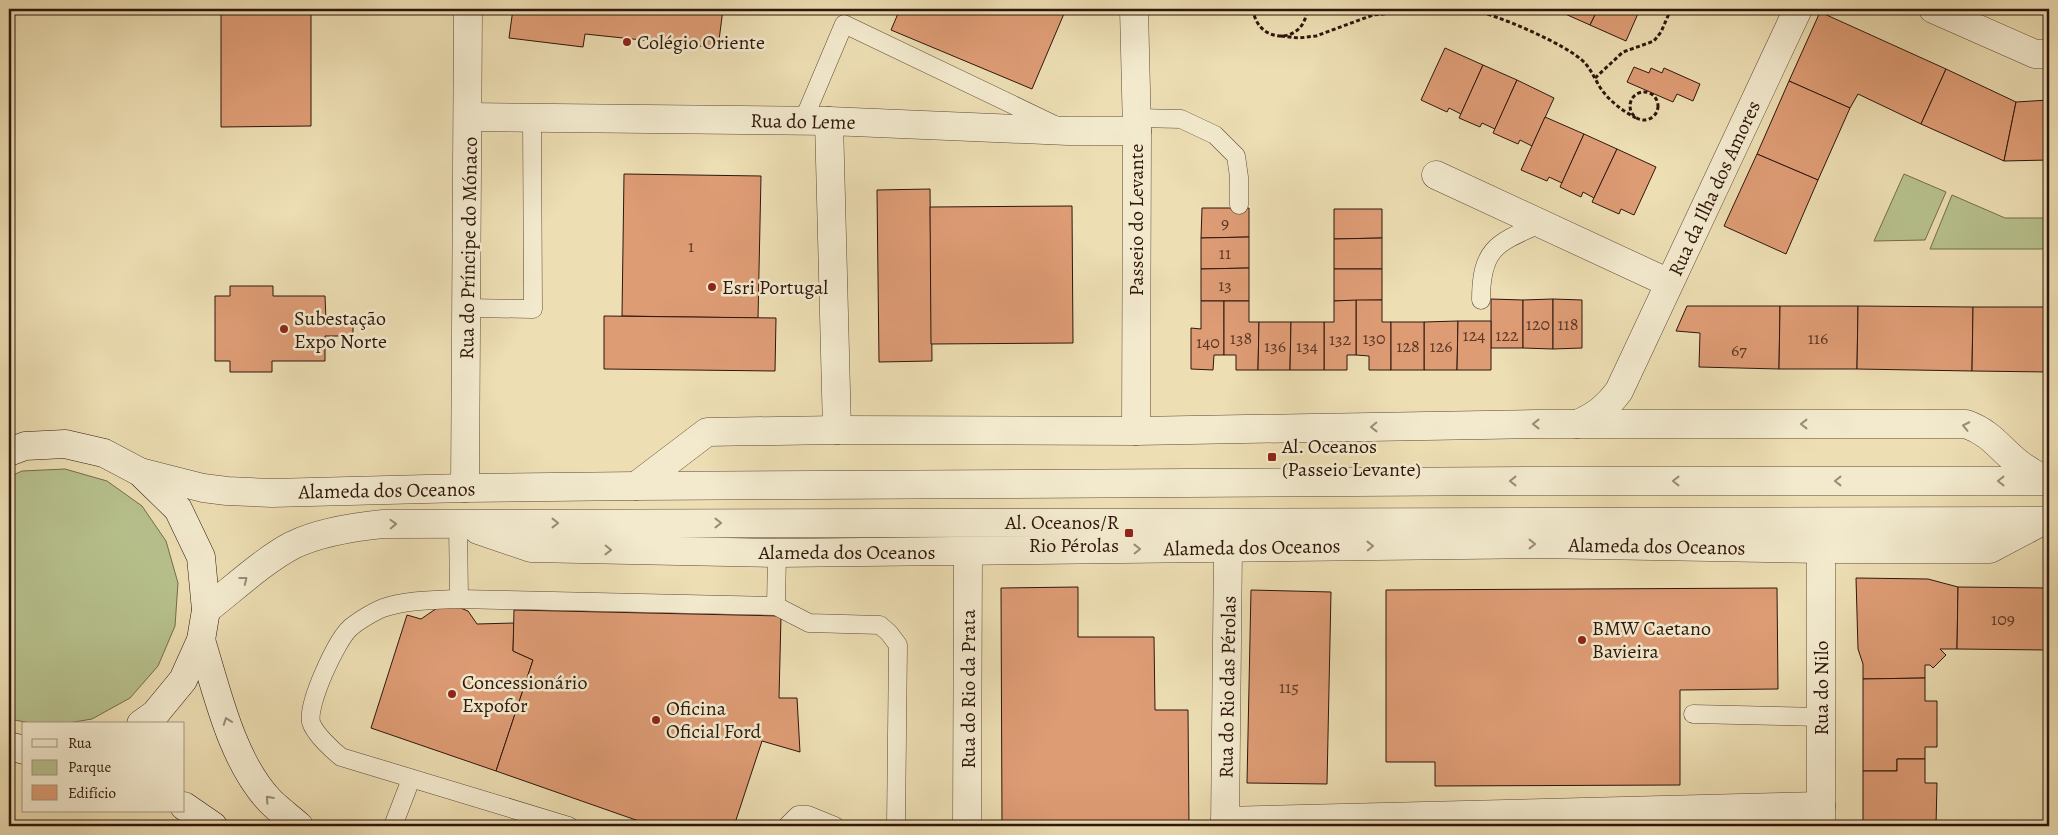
<svg xmlns="http://www.w3.org/2000/svg" width="2058" height="835" font-family="Alegreya,serif">
<style>
.green{fill:#b7c18d;stroke:#736c4c}
.building{fill:#de9c75;stroke:#2f160c}
.lines{fill:none;stroke-linecap:round;stroke-linejoin:round}
.lane-casing{stroke:#5e4836;stroke-width:19}
.street-casing{stroke:#5e4836;stroke-width:29}
.secondary-casing{stroke:#2f160c;stroke-width:29}
.path{stroke:#2f160c;stroke-width:3;stroke-dasharray:4 2.5;stroke-linecap:butt}
.lane{stroke:#f3eace;stroke-width:18}
.street{stroke:#f3eace;stroke-width:28}
.secondary{stroke:#f3eace;stroke-width:28}
.oneway{stroke:#9b8b77}
.poi-dot{fill:#8f2418;stroke:#f3eace;stroke-width:2}
.labels{text-anchor:middle;stroke-width:5;stroke-linejoin:round;paint-order:stroke}
.number-label{font-size:18px;fill:#5b3826}
.poi-label{font-size:20px;fill:#2f160c;stroke:#f3eace;text-anchor:start}
.street-label{font-size:20px;fill:#2f160c;stroke:#f3eace}
</style>
<rect width="100%" height="100%" fill="#eddeb3"/>
<filter id="stains"><feTurbulence type="fractalNoise" baseFrequency=".004" numOctaves="4"/><feColorMatrix values="0 0 0 0 .2 0 0 0 0 .09 0 0 0 0 .02 0 0 0 .5 -.17"/></filter>
<radialGradient id="worn" r=".72"><stop offset=".6" stop-color="#630" stop-opacity="0"/><stop offset="1" stop-color="#630" stop-opacity=".3"/></radialGradient>
<g class="green">
<path d="M1904 174 1946 192 1925 240 1874 241Z"/>
<path d="M1952 195 2005 218H2049V249H1930Z"/>
<path d="M65 469 107 481 142 506 166 541 178 583 175 626 158 666 130 698 92 719 62 724H36L9 719V477L22 471Z"/>
</g>
<g class="building">
<path d="M221 9H311V126L221 127Z"/>
<path d="M513 9H723L718 48 585 34 583 47 509 38Z"/>
<path d="M900 9H1066L1032 89 891 30Z"/>
<path d="M1554 9H1598L1590 25Z"/>
<path d="M1598 9H1640L1626 41 1590 25Z"/>
<path d="M1820 12 1946 69 1921 124 1858 94 1850 108 1789 81Z"/>
<path d="M1445 48 1483 65 1461 114 1449 108 1447 112 1421 100Z"/>
<path d="M1483 65 1517 80 1495 129 1482 123 1480 127 1459 118Z"/>
<path d="M1634 67 1649 73 1651 68 1662 73 1664 68 1700 84 1693 101 1677 94 1673 102 1627 82Z"/>
<path d="M1946 69 2016 102 2004 161 1921 124Z"/>
<path d="M1517 80 1554 98 1532 146 1520 140 1518 144 1493 133Z"/>
<path d="M1789 81 1850 108 1818 180 1757 154Z"/>
<path d="M2049 100V160L2004 161 2016 102Z"/>
<path d="M1545 117 1584 134 1562 183 1549 177 1547 181 1521 170Z"/>
<path d="M1584 134 1617 149 1594 198 1583 192 1581 197 1560 187Z"/>
<path d="M1617 149 1656 167 1634 215 1621 209 1619 214 1592 202Z"/>
<path d="M1757 154 1818 180 1786 254 1724 226Z"/>
<path d="M624 174 761 176 758 318 622 316Z"/>
<path d="M930 189 932 361 879 362 877 190Z"/>
<path d="M1072 206 1073 343 931 344 930 207Z"/>
<path d="M1202 208H1249V237L1201 238Z"/>
<path d="M1334 209H1382V238L1334 239Z"/>
<path d="M1249 237V268L1201 269V238Z"/>
<path d="M1382 238V269H1334V239Z"/>
<path d="M1249 268V301H1201V269Z"/>
<path d="M1334 269H1382V300L1334 301Z"/>
<path d="M230 286H273V296H325L326 321H353V336H325V361H272V372H230V361H215V296H230Z"/>
<path d="M1491 299 1523 300V348H1491Z"/>
<path d="M1553 299V349L1523 348V300Z"/>
<path d="M1553 299 1582 300V348L1553 349Z"/>
<path d="M1356 300H1382V322H1391V370H1369V356L1356 355Z"/>
<path d="M1356 300V355H1347V370H1324V322H1334V301Z"/>
<path d="M1201 301H1224V355H1214L1213 370 1191 369V328L1201 329Z"/>
<path d="M1224 301H1249V322H1259L1258 370H1236V355H1224Z"/>
<path d="M1687 306H1780L1779 369 1699 367 1700 333 1676 331Z"/>
<path d="M1780 306H1858L1857 369H1779Z"/>
<path d="M1858 306 1973 307 1972 371 1857 369Z"/>
<path d="M1973 307H2049V372L1972 371Z"/>
<path d="M604 316 776 318 775 371 604 369Z"/>
<path d="M1458 321 1457 370H1424V322Z"/>
<path d="M1458 321H1491V370H1457Z"/>
<path d="M1259 322H1291L1290 370H1258Z"/>
<path d="M1291 322H1324V370H1290Z"/>
<rect x="1391" y="322" width="33" height="48"/>
<path d="M1856 578 1928 579 1958 587 1957 649H1940L1946 655 1933 668 1930 665H1925V678L1863 679V664L1858 649Z"/>
<path d="M1078 587V637H1154L1155 710H1188L1189 826H1002L1001 588Z"/>
<path d="M1958 587 2049 588V650L1957 649Z"/>
<path d="M1777 588 1778 689 1680 690V785L1435 786V762H1386V590Z"/>
<path d="M1251 590 1331 592 1327 784 1247 783Z"/>
<path d="M440 606 458 607 468 611 477 624 514 623 513 651 533 660 496 771 371 728 407 615 421 619Z"/>
<path d="M514 610 781 616 779 698H797L800 752 762 741 734 826H653L496 771 533 660 513 651Z"/>
<path d="M1925 678V701H1937V747H1925V759H1897V771H1863V679Z"/>
<path d="M1897 759H1925V783H1937L1936 826H1863V771H1897Z"/>
</g>
<g class="lines">
<g class="lane-casing">
<g id="lane">
<path d="M1137 118 1181 119 1215 135 1236 156 1239 177V205"/>
<path d="M803 121 844 24 1057 126"/>
<path d="M1481 300C1481 248 1497 243 1540 224"/>
<path d="M467 308 533 309 532 118"/>
<path d="M458 523 459 599"/>
<path d="M776 606 777 553"/>
<path d="M1693 714 1821 717"/>
<path d="M393 826 411 779"/>
<path d="M569 826 341 757C332 750 314 733 311 722 307 704 336 641 350 628 358 621 373 612 383 608 407 600 434 600 459 599L776 606 809 623 880 625 889 633 898 645 896 826"/>
<path d="M787 826 798 815H808L835 826"/>
</g>
</g>
<g class="street-casing">
<g id="street">
<path d="M1134 9 1137 131 1136 431"/>
<path d="M1933 9 2035 54H2049"/>
<path d="M469 117 829 121 1068 131H1137"/>
<path d="M829 121 837 430"/>
<path d="M1436 175 1669 283"/>
<path d="M1577 424C1596 416 1607 407 1619 391L1798 9"/>
<path d="M140 472 203 488 227 491 272 493 465 488 636 486 1537 481H2049"/>
<path d="M636 486 707 432 837 430 1136 431 1535 424H1966C1997 435 2004 457 2030 471 2035 475 2042 477 2048 480"/>
<path d="M465 488 468 9"/>
<path d="M478 530 531 548 777 553 1538 544 1821 549H1990L2041 522"/>
<path d="M206 610C232 590 264 560 293 545 320 532 353 527 383 524L2049 521"/>
<path d="M1225 821 1821 806"/>
<path d="M967 826 968 551"/>
<path d="M1225 826 1228 548"/>
<path d="M1821 826V549"/>
</g>
</g>
<g class="secondary-casing">
<g id="secondary">
<path d="M9 452 25 446 65 444 104 453 140 472 178 509 201 557 206 610 201 640 183 680 155 714 141 724"/>
<path d="M201 640C217 692 232 761 270 801 279 810 290 818 299 826"/>
<path d="M9 746 24 750"/>
<path d="M184 806 213 826"/>
</g>
</g>
<g class="path">
<path d="M1253 9C1257 45 1305 45 1307 9"/>
<path d="M1469 9C1495 14 1567 44 1585 63 1590 69 1593 75 1597 82 1605 98 1621 110 1636 118"/>
<path d="M1281 36 1299 38 1316 36 1373 15 1434 9"/>
<path d="M1595 78 1623 52 1654 41 1661 32 1671 9"/>
<circle cx="1644" cy="106" r="14"/>
</g>
<use href="#lane" class="lane"/>
<use href="#street" class="street"/>
<use href="#secondary" class="secondary"/>
</g>
<defs><path id="oneway-chevron" d="M-2-3.5L2.5 0L-2 3.5" fill="none" stroke-width="1.6" stroke-linecap="round" stroke-linejoin="round" transform="scale(1.25)"/></defs>
<g class="oneway">
<use href="#oneway-chevron" transform="translate(1536 424) rotate(180)"/>
<use href="#oneway-chevron" transform="translate(1804 424) rotate(180)"/>
<use href="#oneway-chevron" transform="translate(1966 426) rotate(-168)"/>
<use href="#oneway-chevron" transform="translate(1374 427) rotate(179)"/>
<use href="#oneway-chevron" transform="translate(1513 481) rotate(180)"/>
<use href="#oneway-chevron" transform="translate(1676 481) rotate(180)"/>
<use href="#oneway-chevron" transform="translate(1838 481) rotate(180)"/>
<use href="#oneway-chevron" transform="translate(2001 481) rotate(180)"/>
<use href="#oneway-chevron" transform="translate(555 523)"/>
<use href="#oneway-chevron" transform="translate(718 523)"/>
<use href="#oneway-chevron" transform="translate(393 524) rotate(-2)"/>
<use href="#oneway-chevron" transform="translate(1532 544)"/>
<use href="#oneway-chevron" transform="translate(1370 546) rotate(-1)"/>
<use href="#oneway-chevron" transform="translate(1137 549) rotate(-1)"/>
<use href="#oneway-chevron" transform="translate(608 550) rotate(1)"/>
<use href="#oneway-chevron" transform="translate(244 580) rotate(-38)"/>
<use href="#oneway-chevron" transform="translate(227 721) rotate(-110)"/>
<use href="#oneway-chevron" transform="translate(269 799) rotate(-132)"/>
</g>
<g class="poi-dot">
<circle cx="627" cy="42" r="5"/>
<circle cx="712" cy="287" r="5"/>
<circle cx="284" cy="329" r="5"/>
<rect x="1267" y="452" width="10" height="10" rx="2.5"/>
<rect x="1124" y="528" width="10" height="10" rx="2.5"/>
<circle cx="1582" cy="640" r="5"/>
<circle cx="452" cy="694" r="5"/>
<circle cx="656" cy="720" r="5"/>
</g>
<g class="labels">
<g class="number-label">
<text x="1225" y="229">9</text>
<text x="691" y="252">1</text>
<text x="1225" y="259">11</text>
<text x="1225" y="291">13</text>
<text x="1538" y="330">120</text>
<text x="1568" y="330">118</text>
<text x="1474" y="341">124</text>
<text x="1507" y="341">122</text>
<text x="1241" y="344">138</text>
<text x="1374" y="344">130</text>
<text x="1818" y="344">116</text>
<text x="1340" y="345">132</text>
<text x="1208" y="348">140</text>
<text x="1275" y="352">136</text>
<text x="1307" y="352">134</text>
<text x="1408" y="352">128</text>
<text x="1441" y="352">126</text>
<text x="1739" y="356">67</text>
<text x="2003" y="625">109</text>
<text x="1289" y="693">115</text>
</g>
<g class="poi-label">
<text x="637" y="49">Colégio Oriente</text>
<text x="722" y="294">Esri Portugal</text>
<text x="294" y="325">Subestação<tspan x="294" dy="23">Expo Norte</tspan></text>
<text x="1282" y="453">Al. Oceanos<tspan x="1282" dy="23">(Passeio Levante)</tspan></text>
<text x="1119" y="529" text-anchor="end">Al. Oceanos/R<tspan x="1119" dy="23">Rio Pérolas</tspan></text>
<text x="1592" y="635">BMW Caetano<tspan x="1592" dy="23">Bavieira</tspan></text>
<text x="462" y="689">Concessionário<tspan x="462" dy="23">Expofor</tspan></text>
<text x="666" y="715">Oficina<tspan x="666" dy="23">Oficial Ford</tspan></text>
</g>
<g class="street-label">
<text transform="translate(803 121) rotate(1)" y="7">Rua do Leme</text>
<text transform="translate(1714 188) rotate(-65)" y="7">Rua da Ilha dos Amores</text>
<text transform="translate(1136 220) rotate(-90)" y="7">Passeio do Levante</text>
<text transform="translate(468 248) rotate(-89)" y="7">Rua do Príncipe do Mónaco</text>
<text transform="translate(387 490) rotate(-1)" y="7">Alameda dos Oceanos</text>
<text transform="translate(1657 546) rotate(1)" y="7">Alameda dos Oceanos</text>
<text transform="translate(1252 547) rotate(-1)" y="7">Alameda dos Oceanos</text>
<text x="847" y="559">Alameda dos Oceanos</text>
<text transform="translate(1227 687) rotate(-89)" y="7">Rua do Rio das Pérolas</text>
<text transform="translate(1821 688) rotate(-90)" y="7">Rua do Nilo</text>
<text transform="translate(968 689) rotate(-90)" y="7">Rua do Rio da Prata</text>
</g>
</g>
<rect width="2058" height="835" fill="none" stroke="#eddeb3" stroke-width="30"/>
<rect x="10" y="10" width="2038" height="815" fill="none" stroke="#2f160c" stroke-width="2.5"/>
<rect x="15" y="15" width="2028" height="805" fill="none" stroke="#2f160c"/>
<rect x="22" y="722" width="162" height="90" fill="#f3eace" stroke="#a59580"/>
<rect x="32" y="739" width="25" height="8" fill="#f3eace" stroke="#a59580"/>
<text x="68" y="748" font-size="15" fill="#2f160c">Rua</text>
<rect x="32" y="760" width="25" height="15" fill="#b7c18d" stroke="#a59580"/>
<text x="68" y="772" font-size="15" fill="#2f160c">Parque</text>
<rect x="32" y="785" width="25" height="15" fill="#de9c75" stroke="#a59580"/>
<text x="68" y="798" font-size="15" fill="#2f160c">Edifício</text>
<rect width="100%" height="100%" filter="url(#stains)"/>
<rect width="100%" height="100%" fill="url(#worn)"/>
</svg>
